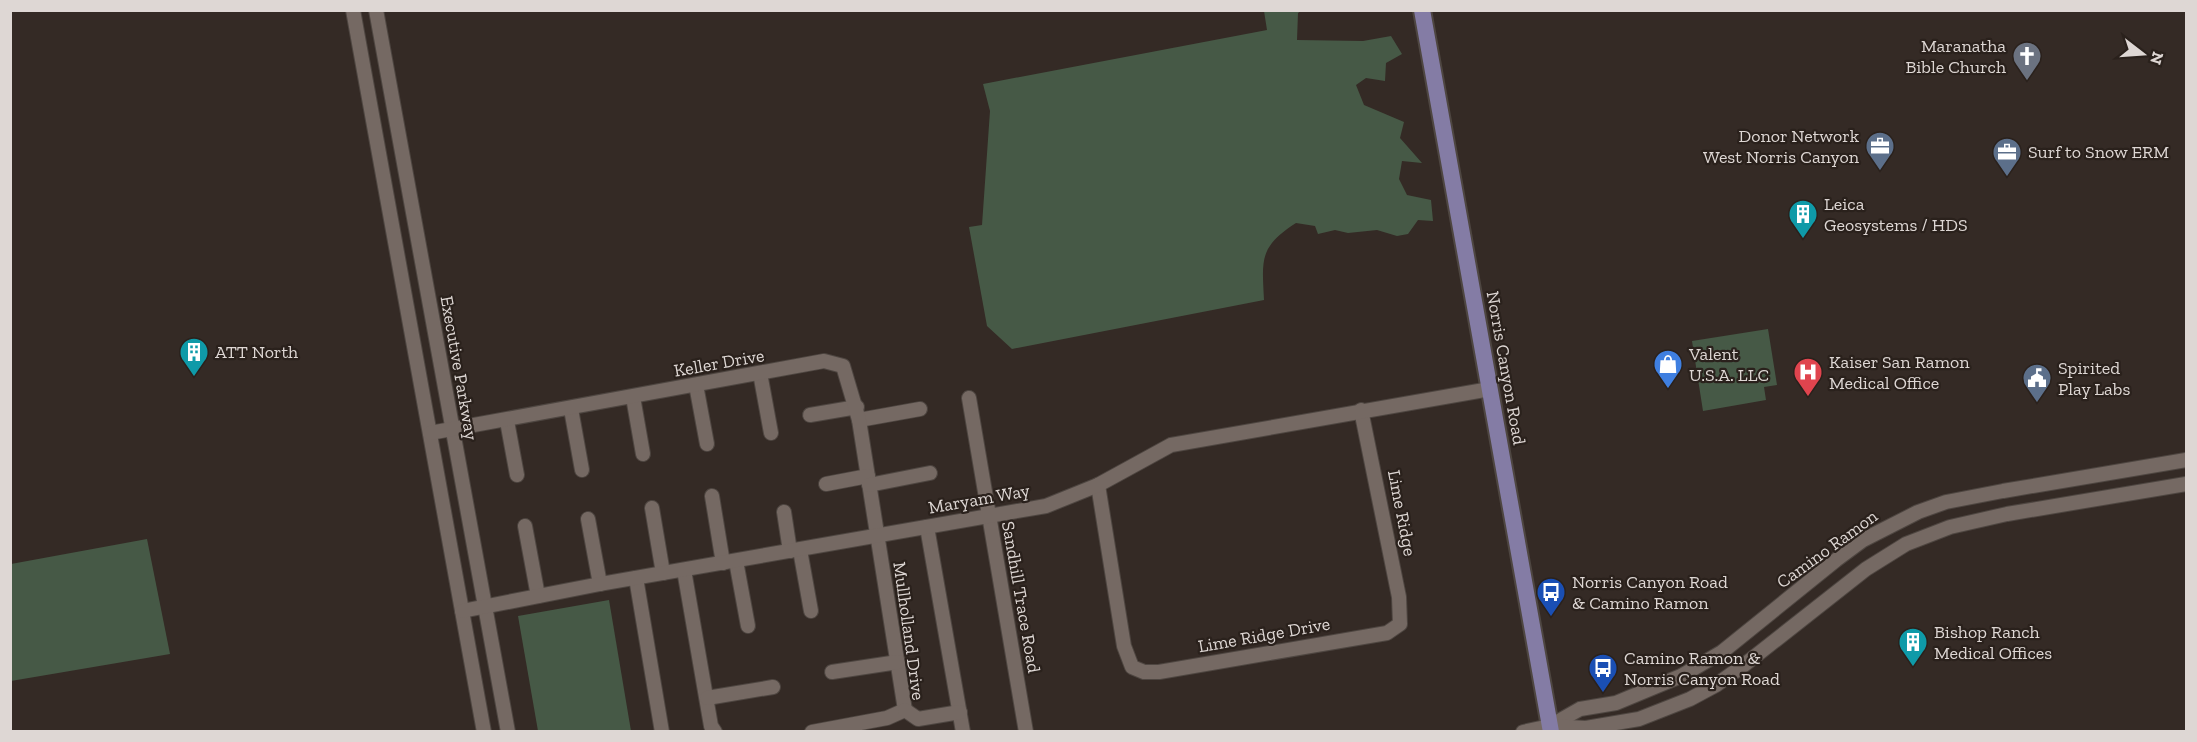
<svg xmlns="http://www.w3.org/2000/svg" width="2197" height="742" font-family="'Zilla Slab',serif">
<style>
.green{fill:#465946}
.lines{fill:none;stroke-linecap:round;stroke-linejoin:round}
.minor-casing{stroke:#4e4641;stroke-width:16}
.major-casing{stroke:#4e4641;stroke-width:20}
.minor{stroke:#756963;stroke-width:14}
.major{stroke:#847ca5;stroke-width:16}
.labels{text-anchor:middle;stroke-width:4.5;stroke-linejoin:round;paint-order:stroke}
.poi-label{font-size:18px;fill:#ded7d4;stroke:#2a211c;text-anchor:start}
.street-label{font-size:18px;fill:#ded7d4;stroke:#2a211c}
</style>
<rect width="100%" height="100%" fill="#342a25"/>
<g class="green">
<path d="M1264 11H1301L1298 13 1297 40 1363 41 1391 36 1402 54 1386 63 1385 81 1366 78 1356 85 1364 105 1404 122 1400 138 1422 163 1402 161 1399 179 1407 195 1431 200 1433 221 1418 220 1408 234 1397 236 1377 230 1348 233 1335 230 1318 234 1315 226 1296 223C1259 247 1262 259 1264 300L1012 349 987 326 969 227 982 225 990 111 983 84 1267 30Z"/>
<path d="M1768 329 1777 385 1764 387 1766 400 1703 411 1692 341Z"/>
<path d="M147 539 170 654 11 681V564Z"/>
<path d="M609 600 631 731H538L518 616Z"/>
</g>
<g class="lines">
<g class="minor-casing">
<g id="minor">
<path d="M353 10 484 732"/>
<path d="M376 10 508 732"/>
<path d="M760 373 771 433"/>
<path d="M696 385 707 444"/>
<path d="M633 397 643 454"/>
<path d="M969 398 1026 732"/>
<path d="M571 409 582 470"/>
<path d="M810 415 857 407"/>
<path d="M859 420 920 409"/>
<path d="M507 421 517 475"/>
<path d="M430 433 824 361 843 366 859 420 905 710 887 718 812 732"/>
<path d="M826 484 868 476"/>
<path d="M869 485 930 473"/>
<path d="M1098 485 1124 646 1132 667 1144 672H1159L1387 633 1400 624 1399 597 1361 410"/>
<path d="M712 496 723 563"/>
<path d="M652 508 663 573"/>
<path d="M784 512 790 551"/>
<path d="M588 519 600 584"/>
<path d="M525 526 538 596"/>
<path d="M927 527 963 732"/>
<path d="M800 550 811 611"/>
<path d="M736 561 748 626"/>
<path d="M684 570 711 726 715 732"/>
<path d="M636 578 662 732"/>
<path d="M462 611 600 584 1046 506 1098 485 1171 445 1490 389"/>
<path d="M832 672 898 662"/>
<path d="M707 698 773 687"/>
<path d="M905 710 918 719 960 712"/>
<path d="M1550 726 1580 709 1616 703 1681 676 1722 652 1836 560 1863 540 1918 512 1946 502 2003 491 2186 460"/>
<path d="M1523 732 1550 726 1586 728 1639 719 1690 699 1716 685 1744 665 1866 569 1906 544 1950 527 2007 514 2186 484"/>
</g>
</g>
<g class="major-casing">
<path id="major" d="M1422 10 1551 732"/>
</g>
<use href="#minor" class="minor"/>
<use href="#major" class="major"/>
</g>
<defs>
<g id="church-pin" transform="scale(1.5)"><path d="M0 17L-7.5 6A9.5 9.5 0 1 1 7.5 6Z" fill="#6b7280" stroke="#2a211c"/><path d="M-1.2-6h2.4v3.5h3.3v2.4h-3.3V6h-2.4V-.1h-3.3v-2.4h3.3Z" fill="#fff"/></g>
<g id="office-pin" transform="scale(1.5)"><path d="M0 17L-7.5 6A9.5 9.5 0 1 1 7.5 6Z" fill="#5c6f8a" stroke="#2a211c"/><path d="M-6-3h4V-5.5h4V-3h4V5H-6ZM-1-4.5V-3h2v-1.5ZM-6 0V1H6V0Z" fill="#fff"/></g>
<g id="building-pin" transform="scale(1.5)"><path d="M0 17L-7.5 6A9.5 9.5 0 1 1 7.5 6Z" fill="#0f9aa8" stroke="#2a211c"/><path d="M-4-6H4V6H1V3H-1V6H-4ZM-2.5-4.3h1.7v1.8h-1.7ZM.8-4.3h1.7v1.8H.8ZM-2.5-1h1.7V.8h-1.7ZM.8-1h1.7V.8H.8Z" fill="#fff"/></g>
<g id="shop-pin" transform="scale(1.5)"><path d="M0 17L-7.5 6A9.5 9.5 0 1 1 7.5 6Z" fill="#3f7fe0" stroke="#2a211c"/><path d="M-5-2.5h2.3a2.7 3.5 0 0 1 5.4 0H5L5.5 6h-11ZM-1.5-2.5h3a1.5 2.3 0 0 0-3 0Z" fill="#fff"/></g>
<g id="hospital-pin" transform="scale(1.5)"><path d="M0 17L-7.5 6A9.5 9.5 0 1 1 7.5 6Z" fill="#e0444e" stroke="#2a211c"/><path d="M-5-5h3v3.5h4V-5h3V5h-3V1.5h-4V5h-3Z" fill="#fff"/></g>
<g id="civic-pin" transform="scale(1.5)"><path d="M0 17L-7.5 6A9.5 9.5 0 1 1 7.5 6Z" fill="#5c6f8a" stroke="#2a211c"/><path d="M-.6-6.5H3V-4.5H.6V-3L4-1V1h2V6H-6V1h2V-1L-.6-3ZM-1.2 2.5V6h2.4V2.5Z" fill="#fff"/></g>
<g id="bus-pin" transform="scale(1.5)"><path d="M0 17L-7.5 6A9.5 9.5 0 1 1 7.5 6Z" fill="#1a4fb4" stroke="#2a211c"/><path d="M-5-6H5V4H4V6H2V4H-2V6H-4V4H-5ZM-3.5-4V0h7V-4ZM-3.5 1.2v1.5H-2V1.2ZM2 1.2v1.5H3.5V1.2Z" fill="#fff"/></g>
</defs>
<g fill-rule="evenodd">
<use href="#church-pin" x="2027" y="56"/>
<use href="#office-pin" x="1880" y="146"/>
<use href="#office-pin" x="2007" y="152"/>
<use href="#building-pin" x="1803" y="214"/>
<use href="#building-pin" x="194" y="352"/>
<use href="#shop-pin" x="1668" y="364"/>
<use href="#hospital-pin" x="1808" y="372"/>
<use href="#civic-pin" x="2037" y="378"/>
<use href="#bus-pin" x="1551" y="592"/>
<use href="#building-pin" x="1913" y="642"/>
<use href="#bus-pin" x="1603" y="668"/>
</g>
<g class="labels">
<g class="poi-label">
<text x="2006" y="52" text-anchor="end">Maranatha<tspan x="2006" dy="21">Bible Church</tspan></text>
<text x="1859" y="142" text-anchor="end">Donor Network<tspan x="1859" dy="21">West Norris Canyon</tspan></text>
<text x="2028" y="158">Surf to Snow ERM</text>
<text x="1824" y="210">Leica<tspan x="1824" dy="21">Geosystems / HDS</tspan></text>
<text x="215" y="358">ATT North</text>
<text x="1689" y="360">Valent<tspan x="1689" dy="21">U.S.A. LLC</tspan></text>
<text x="1829" y="368">Kaiser San Ramon<tspan x="1829" dy="21">Medical Office</tspan></text>
<text x="2058" y="374">Spirited<tspan x="2058" dy="21">Play Labs</tspan></text>
<text x="1572" y="588">Norris Canyon Road<tspan x="1572" dy="21">&amp; Camino Ramon</tspan></text>
<text x="1934" y="638">Bishop Ranch<tspan x="1934" dy="21">Medical Offices</tspan></text>
<text x="1624" y="664">Camino Ramon &amp;<tspan x="1624" dy="21">Norris Canyon Road</tspan></text>
</g>
<g class="street-label">
<text transform="translate(719 363) rotate(-10)" y="6">Keller Drive</text>
<text transform="translate(459 368) rotate(80)" y="6">Executive Parkway</text>
<text transform="translate(1506 368) rotate(80)" y="6">Norris Canyon Road</text>
<text transform="translate(979 499) rotate(-10)" y="6">Maryam Way</text>
<text transform="translate(1402 513) rotate(79)" y="6">Lime Ridge</text>
<text transform="translate(1827 549) rotate(-36)" y="6">Camino Ramon</text>
<text transform="translate(1021 597) rotate(80)" y="6">Sandhill Trace Road</text>
<text transform="translate(909 631) rotate(82)" y="6">Mullholland Drive</text>
<text transform="translate(1264 635) rotate(-10)" y="6">Lime Ridge Drive</text>
</g>
</g>
<rect width="2197" height="742" fill="none" stroke="#ded7d4" stroke-width="24"/>
<g transform="translate(2143 54) rotate(107)" stroke="#2a211c" stroke-width="4.5" paint-order="stroke">
<path d="M0-4.5L10 22L0 15L-10 22Z" fill="#ded7d4"/>
<text y="-9" font-size="16" font-weight="bold" text-anchor="middle" fill="#ded7d4">N</text>
</g>
</svg>
